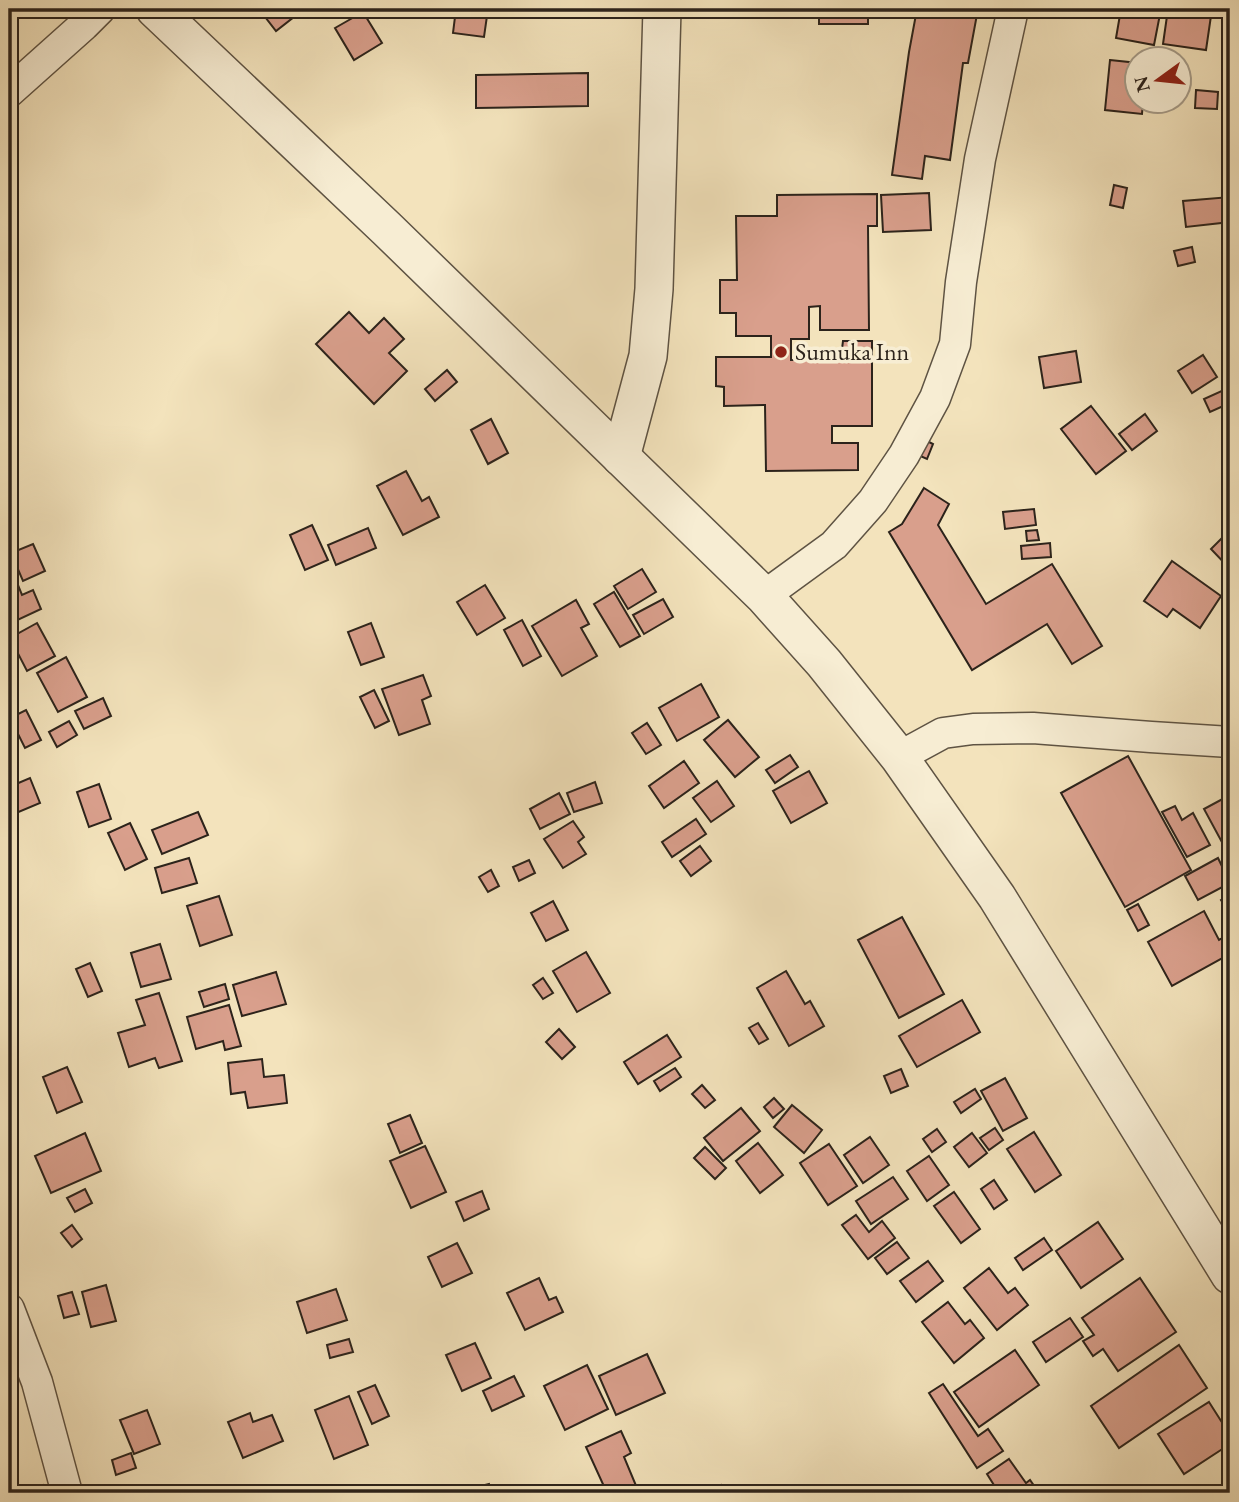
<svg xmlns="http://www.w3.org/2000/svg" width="1239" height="1502" font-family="'EB Garamond',serif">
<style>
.building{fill:#d99f8c;stroke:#2c231b;stroke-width:2}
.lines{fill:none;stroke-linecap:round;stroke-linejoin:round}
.minor-casing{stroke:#5e5343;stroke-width:33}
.tertiary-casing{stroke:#5e5343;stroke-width:40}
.minor{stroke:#f7edd3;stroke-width:30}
.tertiary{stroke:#f7edd3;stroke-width:37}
.poi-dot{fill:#8f2418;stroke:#f7edd3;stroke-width:2.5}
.labels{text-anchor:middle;stroke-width:7;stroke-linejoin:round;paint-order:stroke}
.poi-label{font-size:24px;fill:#2c231b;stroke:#f7edd3;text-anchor:start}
</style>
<rect width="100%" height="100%" fill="#f3e3bc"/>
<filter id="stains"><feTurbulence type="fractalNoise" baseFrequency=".00286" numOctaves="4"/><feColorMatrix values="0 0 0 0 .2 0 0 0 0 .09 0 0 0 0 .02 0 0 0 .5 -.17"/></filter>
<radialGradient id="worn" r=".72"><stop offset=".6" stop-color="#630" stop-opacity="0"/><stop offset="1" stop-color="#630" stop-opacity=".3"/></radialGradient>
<g class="building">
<path d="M259 9H296L299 13 276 31Z"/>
<path d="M456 9H488L484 37 453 33Z"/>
<rect x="819" y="9" width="49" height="15"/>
<path d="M917 9H978L968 63H963L950 160 925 156 922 179 892 175 909 52Z"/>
<path d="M1121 9H1161L1154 45 1116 38Z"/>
<path d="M1168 9H1212L1206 50 1163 44Z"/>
<path d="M363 12 382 43 354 60 335 28Z"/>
<path d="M1110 60 1138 63V102H1143L1142 114 1105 110Z"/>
<path d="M588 73V106L476 108V75Z"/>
<path d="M1196 90 1218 92 1217 109 1195 108Z"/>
<path d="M1114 185 1127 188 1123 208 1110 205Z"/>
<path d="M929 193 931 230 883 232 881 195Z"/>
<path d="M877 194V226H868L869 330H820V306L809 307V339H791V360H814V350L842 349 843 341H872V426H832V443H858V470L766 471 765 405 724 406V387L716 386V357H771V336H736V313H720V280H737L736 216H777V195Z"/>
<path d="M1230 197V222L1186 227 1183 201Z"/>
<path d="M1192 247 1195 262 1178 266 1174 251Z"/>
<path d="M349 312 369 333 384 318 404 339 389 353 407 371 374 404 316 344Z"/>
<path d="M1076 351 1081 382 1044 388 1039 357Z"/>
<path d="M1203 355 1217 377 1192 393 1178 371Z"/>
<path d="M447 370 457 382 435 401 425 389Z"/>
<path d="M1226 389 1230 398V403L1210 412 1204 399Z"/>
<path d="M1091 406 1126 451 1096 474 1061 429Z"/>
<path d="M1145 414 1157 431 1132 450 1119 434Z"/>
<path d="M491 419 508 453 488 464 471 430Z"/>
<path d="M925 440 933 444 927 459 918 455Z"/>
<path d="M406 471 422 501 429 497 439 517 403 535 377 486Z"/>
<path d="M924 488 949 504 938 525 986 604 1052 564 1102 646 1072 664 1047 624 972 670 889 532 902 524Z"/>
<path d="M1034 509 1036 525 1005 529 1003 512Z"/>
<path d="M312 525 328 560 305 570 290 535Z"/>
<path d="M368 528 376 548 336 565 328 545Z"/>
<path d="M1037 530 1039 540 1027 541 1026 531Z"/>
<path d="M1230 530V569L1211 549Z"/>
<path d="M1050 543 1051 557 1022 559 1021 546Z"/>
<path d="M33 544 45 571 23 581 11 553Z"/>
<path d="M1172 561 1221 596 1200 628 1173 609 1167 617 1144 601Z"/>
<path d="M11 568 22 595 33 590 41 609 9 624V569Z"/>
<path d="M642 569 656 592 628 609 614 586Z"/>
<path d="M485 585 505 618 477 635 457 602Z"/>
<path d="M614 592 640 636 620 647 594 604Z"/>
<path d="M663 599 673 617 644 634 633 615Z"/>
<path d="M576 600 589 624 581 628 597 656 562 676 532 626Z"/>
<path d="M522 620 541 656 523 666 504 630Z"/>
<path d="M37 623 55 656 27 671 10 638Z"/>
<path d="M371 623 384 657 361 665 348 632Z"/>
<path d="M66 657 87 697 58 712 37 673Z"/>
<path d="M423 675 431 696 422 700 430 724 399 735 382 689Z"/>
<path d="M701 684 719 717 677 741 659 708Z"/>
<path d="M374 690 389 721 375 728 360 697Z"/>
<path d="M103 698 111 716 84 729 75 711Z"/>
<path d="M26 710 41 740 25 748 10 718Z"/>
<path d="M728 720 759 757 735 777 704 740Z"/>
<path d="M69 721 77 735 57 747 49 732Z"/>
<path d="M647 723 661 745 646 754 632 733Z"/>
<path d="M790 755 798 767 775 783 766 770Z"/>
<path d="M1128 756 1191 870 1125 907 1061 793Z"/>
<path d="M684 761 699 783 664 808 649 786Z"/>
<path d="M809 771 827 803 791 823 773 791Z"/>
<path d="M30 778 40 803 9 816V787Z"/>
<path d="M717 781 734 806 711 822 693 798Z"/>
<path d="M595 782 602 803 574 812 567 793Z"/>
<path d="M99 784 111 819 89 827 77 792Z"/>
<path d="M559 793 570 814 540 829 530 809Z"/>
<path d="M1230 795V857L1204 809Z"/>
<path d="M1175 806 1182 820 1193 813 1210 845 1187 857 1162 812Z"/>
<path d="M198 812 208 835 162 854 152 830Z"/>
<path d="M696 819 706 834 672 857 662 842Z"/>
<path d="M573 821 584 837 578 842 586 854 563 868 544 839Z"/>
<path d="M130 823 147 859 125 870 108 833Z"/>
<path d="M700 846 711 861 691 876 680 861Z"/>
<path d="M189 858 197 883 162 893 155 868Z"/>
<path d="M1218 858 1230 883 1198 900 1185 876Z"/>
<path d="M529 860 535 873 519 881 513 867Z"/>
<path d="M491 870 499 886 488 892 479 877Z"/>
<path d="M1230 894V914L1221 900Z"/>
<path d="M219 896 232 935 200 946 187 906Z"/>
<path d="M553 901 568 930 546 941 531 913Z"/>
<path d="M1138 904 1149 925 1138 931 1127 910Z"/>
<path d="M1204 911 1219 940 1230 934V954L1172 986 1148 942Z"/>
<path d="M902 917 944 994 899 1018 858 940Z"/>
<path d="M160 944 171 979 141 987 131 953Z"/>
<path d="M586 952 610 993 577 1012 553 971Z"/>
<path d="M90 963 102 991 88 997 76 969Z"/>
<path d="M786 971 805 1004 810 1001 824 1026 789 1046 757 988Z"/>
<path d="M276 972 286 1004 242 1016 233 985Z"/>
<path d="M543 978 553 993 543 999 533 985Z"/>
<path d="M225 984 229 999 204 1007 199 992Z"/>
<path d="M159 993 182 1061 159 1068 155 1058 129 1067 118 1033 145 1025 136 1000Z"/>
<path d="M962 1000 980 1032 917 1067 899 1036Z"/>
<path d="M229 1005 241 1046 225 1050 223 1041 196 1049 187 1017Z"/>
<path d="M758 1023 768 1039 759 1044 749 1028Z"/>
<path d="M559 1029 575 1047 562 1059 546 1042Z"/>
<path d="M667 1035 681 1057 638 1084 624 1062Z"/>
<path d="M262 1059 264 1077 284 1075 287 1103 248 1108 245 1092 231 1094 228 1063Z"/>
<path d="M67 1067 82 1102 57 1113 43 1077Z"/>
<path d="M675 1068 681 1077 660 1091 654 1081Z"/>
<path d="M901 1069 908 1086 891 1093 884 1076Z"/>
<path d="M1005 1078 1027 1118 1003 1131 981 1091Z"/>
<path d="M702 1085 715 1100 705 1108 692 1094Z"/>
<path d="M975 1089 981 1099 961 1113 954 1102Z"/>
<path d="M774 1098 784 1109 773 1118 764 1107Z"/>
<path d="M792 1105 822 1130 804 1153 774 1127Z"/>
<path d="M741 1108 760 1131 723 1161 704 1138Z"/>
<path d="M410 1115 422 1143 400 1153 388 1124Z"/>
<path d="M995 1128 1003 1140 989 1150 980 1138Z"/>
<path d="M937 1129 946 1142 932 1152 923 1139Z"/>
<path d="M1034 1132 1061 1175 1035 1192 1007 1149Z"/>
<path d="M85 1133 101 1171 51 1193 35 1156Z"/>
<path d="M972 1133 987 1153 969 1167 954 1147Z"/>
<path d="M870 1137 889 1165 863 1183 844 1155Z"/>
<path d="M758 1143 783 1175 760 1193 736 1161Z"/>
<path d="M829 1144 857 1186 828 1205 800 1163Z"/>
<path d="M425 1146 446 1192 411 1208 390 1161Z"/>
<path d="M705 1147 726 1168 715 1179 694 1158Z"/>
<path d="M929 1156 949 1185 927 1201 907 1171Z"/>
<path d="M893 1177 908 1199 871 1224 856 1201Z"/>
<path d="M994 1180 1007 1200 994 1209 981 1189Z"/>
<path d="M85 1189 92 1203 75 1212 67 1198Z"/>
<path d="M482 1191 489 1209 464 1221 456 1202Z"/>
<path d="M954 1192 980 1229 961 1243 934 1206Z"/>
<path d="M856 1215 869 1232 882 1221 895 1238 868 1259 842 1225Z"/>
<path d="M1098 1222 1123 1259 1081 1288 1056 1251Z"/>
<path d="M72 1225 82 1239 72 1247 61 1233Z"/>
<path d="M1044 1238 1052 1250 1023 1270 1015 1258Z"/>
<path d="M897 1242 909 1258 887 1274 875 1258Z"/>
<path d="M457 1243 472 1273 442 1287 428 1257Z"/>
<path d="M928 1261 943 1281 916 1302 900 1281Z"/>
<path d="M989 1268 1008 1293 1015 1288 1028 1305 997 1330 964 1288Z"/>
<path d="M539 1278 549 1300 556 1297 563 1312 525 1330 507 1293Z"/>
<path d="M1140 1278 1176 1332 1118 1371 1103 1349 1093 1356 1083 1341 1094 1335 1082 1318Z"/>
<path d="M106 1285 116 1321 91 1327 82 1292Z"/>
<path d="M336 1289 347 1320 307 1333 297 1302Z"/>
<path d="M72 1292 79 1314 64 1318 58 1296Z"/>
<path d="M948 1302 965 1324 970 1320 984 1338 954 1363 922 1322Z"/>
<path d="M1070 1318 1083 1337 1046 1362 1033 1342Z"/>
<path d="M349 1339 353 1352 330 1358 327 1345Z"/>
<path d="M475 1343 491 1378 462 1391 446 1355Z"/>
<path d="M1179 1345 1207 1388 1119 1448 1091 1406Z"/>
<path d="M1015 1350 1039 1385 979 1427 954 1392Z"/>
<path d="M647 1354 665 1393 616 1415 599 1376Z"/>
<path d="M587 1365 608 1409 565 1430 544 1386Z"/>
<path d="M514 1376 524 1396 492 1411 483 1391Z"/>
<path d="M943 1384 978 1436 988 1429 1003 1451 977 1468 929 1393Z"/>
<path d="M375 1385 389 1416 372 1424 358 1392Z"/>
<path d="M349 1396 368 1445 334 1459 315 1410Z"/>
<path d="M1209 1402 1230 1435V1444L1184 1474 1158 1434Z"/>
<path d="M147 1410 160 1444 134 1454 120 1420Z"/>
<path d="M250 1413 253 1422 272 1415 283 1441 243 1458 228 1422Z"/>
<path d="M621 1431 631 1453 624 1457 637 1488 625 1493H607L586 1447Z"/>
<path d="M131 1453 136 1468 116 1475 112 1460Z"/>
<path d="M1009 1459 1026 1483 1030 1480 1039 1493H999L987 1474Z"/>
<path d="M489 1484 491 1493H466L465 1490Z"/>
<path d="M43 1485 46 1493H33L31 1490Z"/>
<path d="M721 1485 723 1493H697L696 1491Z"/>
</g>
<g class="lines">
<g class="minor-casing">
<g id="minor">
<path d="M9 92 84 25 100 9"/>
<path d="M764 596 834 545 873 501 904 455 935 398 955 344 961 282 980 159 1013 9"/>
<path d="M899 757 943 733 973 729 1033 728 1151 737 1230 742"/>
<path d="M9 1309 37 1382 67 1493"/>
</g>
</g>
<g class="tertiary-casing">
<g id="tertiary">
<path d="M155 9 387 229 764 596 824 663 899 757 997 897 1230 1275"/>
<path d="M621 457 648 356 654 289 662 9"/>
</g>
</g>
<use href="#minor" class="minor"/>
<use href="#tertiary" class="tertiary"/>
</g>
<circle class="poi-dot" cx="781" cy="352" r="7"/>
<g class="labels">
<g class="poi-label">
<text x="795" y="360">Sumuka Inn</text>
</g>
</g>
<rect width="1239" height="1502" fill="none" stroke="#f3e3bc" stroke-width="35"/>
<rect x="10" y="10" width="1218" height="1481" fill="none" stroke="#2c231b" stroke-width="3.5"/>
<rect x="18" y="18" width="1204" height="1467" fill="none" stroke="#2c231b" stroke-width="2"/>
<g transform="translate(1158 80) rotate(255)"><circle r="33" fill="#f7edd3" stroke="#a69c89" stroke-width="2"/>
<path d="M0-5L12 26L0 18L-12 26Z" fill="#8f2418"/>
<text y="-10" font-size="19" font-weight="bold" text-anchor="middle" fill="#2c231b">N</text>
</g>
<rect width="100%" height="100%" filter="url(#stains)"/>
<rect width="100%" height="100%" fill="url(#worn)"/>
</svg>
